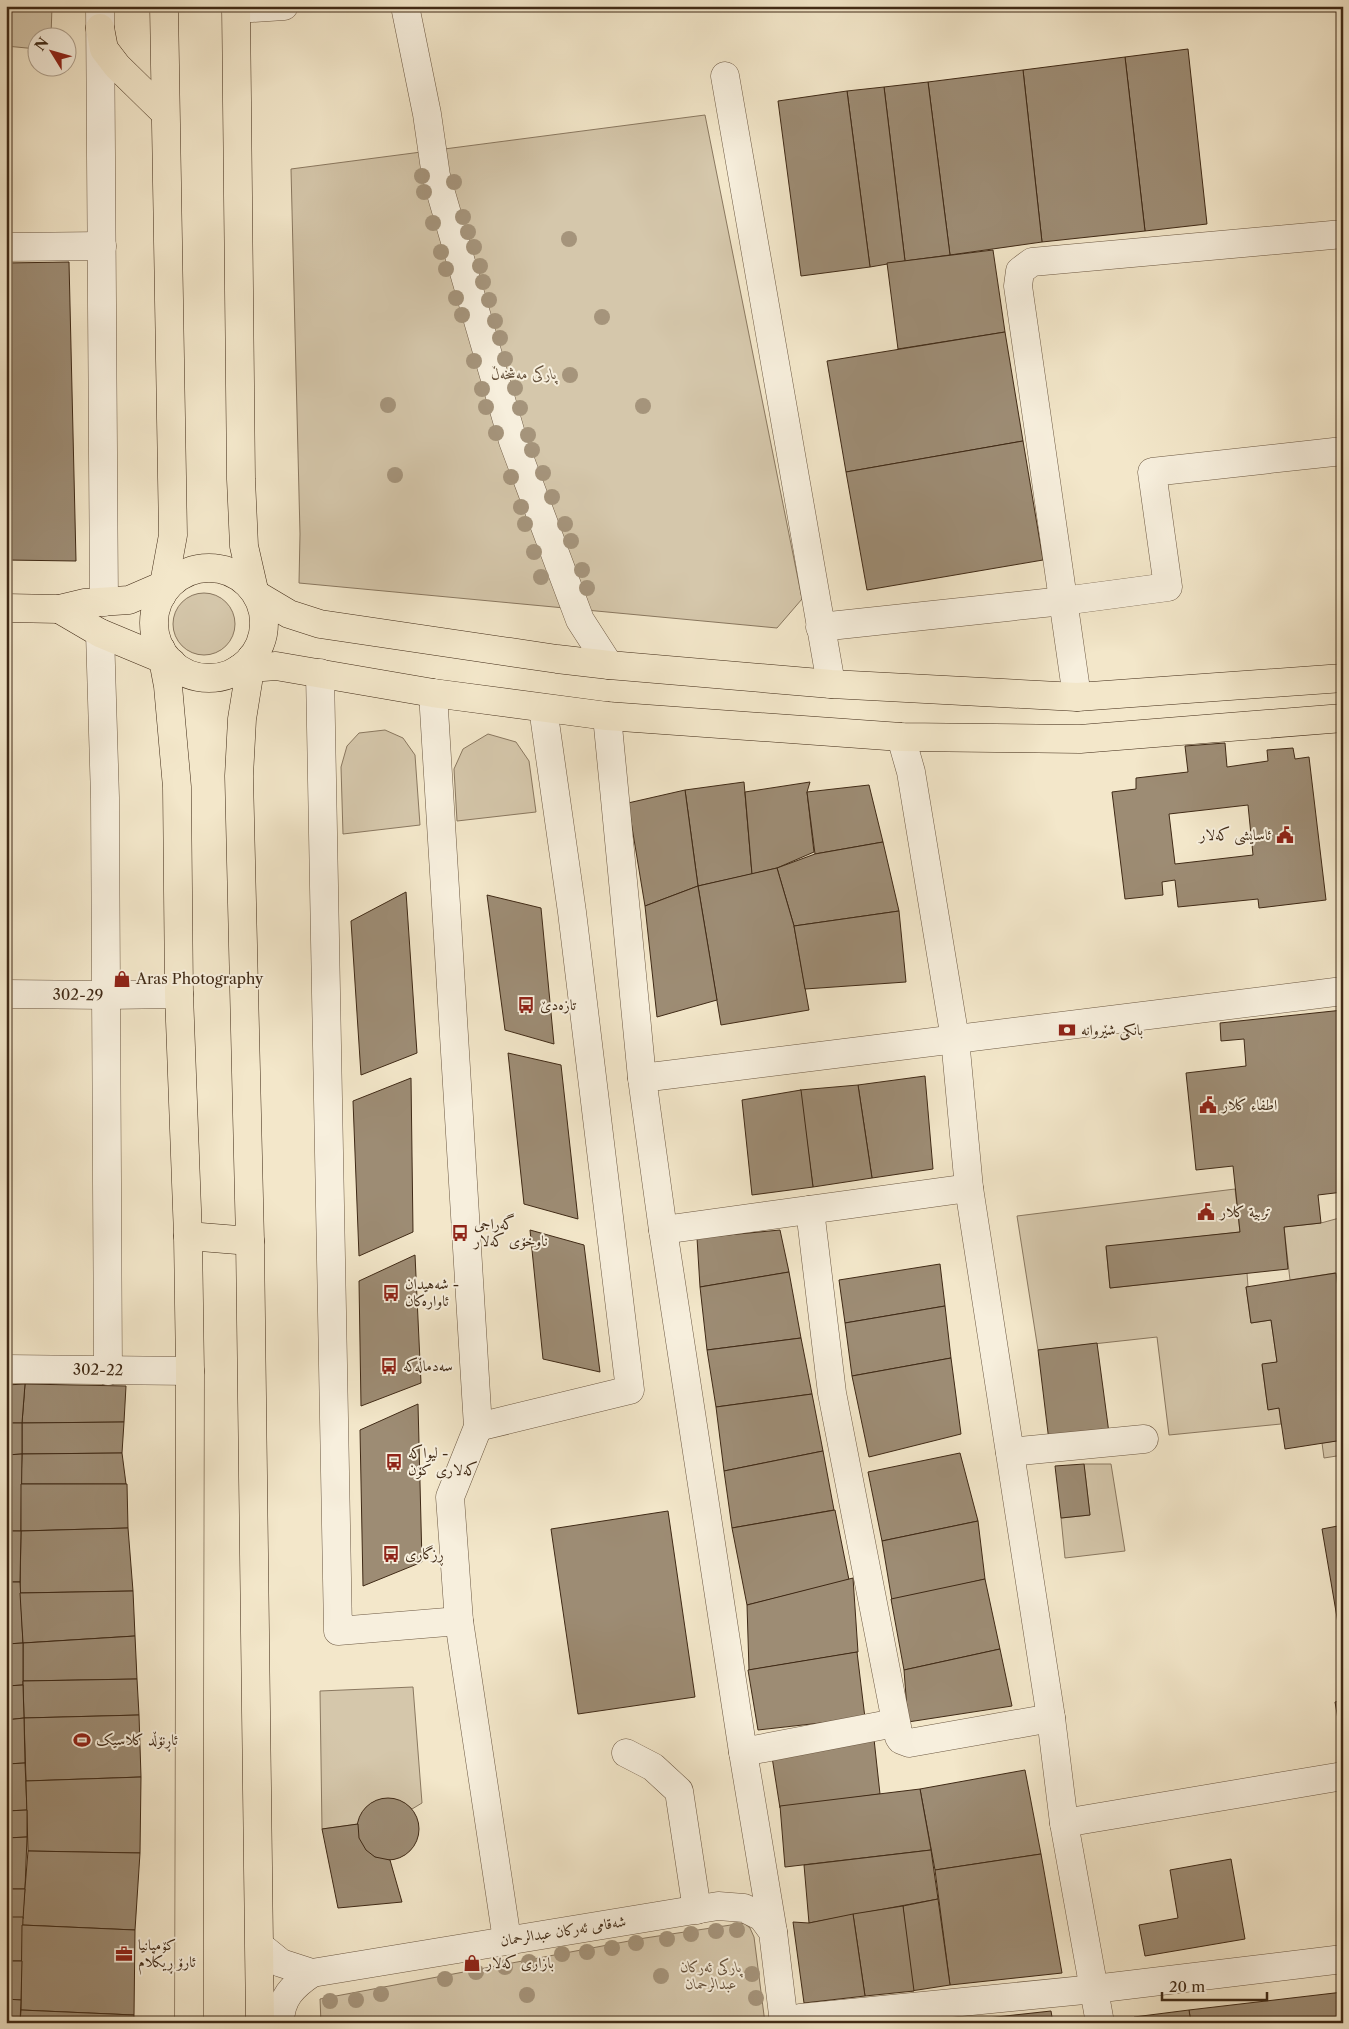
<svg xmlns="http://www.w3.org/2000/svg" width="1349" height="2029" font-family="'Libre Caslon Text',Amiri,serif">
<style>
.green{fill:#d5c7ab;stroke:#8a7860}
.building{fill:#9d8c74;stroke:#402a16;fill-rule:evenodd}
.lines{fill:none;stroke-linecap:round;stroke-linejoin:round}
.minor-casing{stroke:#6d5943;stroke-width:29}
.major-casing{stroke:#402a16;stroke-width:29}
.minor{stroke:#f7efdd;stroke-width:28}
.major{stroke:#f3e7ca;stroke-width:28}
.tree{fill:#a5947b}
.labels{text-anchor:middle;stroke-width:4;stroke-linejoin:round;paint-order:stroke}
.park-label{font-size:15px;font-style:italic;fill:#65513b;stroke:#f7efdd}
.poi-label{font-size:15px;fill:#402a16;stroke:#f7efdd;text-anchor:start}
.street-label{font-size:15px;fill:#402a16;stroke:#f7efdd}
</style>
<rect width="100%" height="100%" fill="#f3e7ca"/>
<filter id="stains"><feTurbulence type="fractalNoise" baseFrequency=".004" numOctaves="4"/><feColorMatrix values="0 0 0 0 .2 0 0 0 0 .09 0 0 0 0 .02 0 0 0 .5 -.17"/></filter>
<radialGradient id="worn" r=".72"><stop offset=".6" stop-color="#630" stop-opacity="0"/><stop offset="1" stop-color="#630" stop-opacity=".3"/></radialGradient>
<g class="green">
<path d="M6 6H52L51 37 38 38 37 49 6 46Z"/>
<path d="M705 115 802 599 777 628 299 583 300 534 291 169Z"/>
<path d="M1338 262H1343V330Z"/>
<circle cx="204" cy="624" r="31"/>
<path d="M385 730 403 738 415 755 420 825 343 834 341 767 347 746 359 733Z"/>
<path d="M488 734 516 742 529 761 536 812 457 821 454 769 463 749Z"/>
<path d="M1235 1189 1240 1232 1106 1247 1110 1288 1247 1273 1248 1287H1246L1251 1323 1271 1320 1277 1362 1262 1365 1268 1409 1279 1408 1281 1424 1169 1435 1157 1337 1038 1350 1017 1216Z"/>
<path d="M1343 1217V1324L1335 1273 1290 1280 1284 1227 1321 1223Z"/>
<path d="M1343 1440V1455L1324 1458 1322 1443Z"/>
<path d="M1084 1464H1111L1125 1551 1065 1558 1061 1518 1090 1515Z"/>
<path d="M413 1687 422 1803 412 1809C391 1792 367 1796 358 1824L322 1829 320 1691Z"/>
<path d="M744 1923 750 1928 754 1937 765 2023H321L320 1999 645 1938Z"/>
</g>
<g class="building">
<path d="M1188 49 1207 224 1145 231 1125 57Z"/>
<path d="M1125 57 1145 231 1042 242 1023 70Z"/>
<path d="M1023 70 1042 242 950 255 928 82Z"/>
<path d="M928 82 950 255 905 261 884 87Z"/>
<path d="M884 87 905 261 870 267 847 91Z"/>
<path d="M847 91 870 267 801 276 778 101Z"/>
<path d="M993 250 1005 332 898 349 887 263Z"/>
<path d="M69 262 76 561 6 560V263Z"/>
<path d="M1005 332 1023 441 846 472 827 361Z"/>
<path d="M1023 441 1043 560 867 590 846 472Z"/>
<path d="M1225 743 1227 767 1268 761 1267 750 1293 748 1295 759 1309 757 1326 900 1259 908 1258 899 1178 907 1175 880 1162 882 1163 895 1125 899 1112 792 1136 789V778L1188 772 1185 746ZM1248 805 1253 855 1175 864 1169 814Z"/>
<path d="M744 782 752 874 698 886 685 790Z"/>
<path d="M810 782 807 792 814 852 777 868 752 874 745 792Z"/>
<path d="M869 785 883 842 815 854 807 792Z"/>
<path d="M685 790 698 886 645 906 628 803Z"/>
<path d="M883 842 899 911 794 926 777 868 815 854Z"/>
<path d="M777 868 794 926 809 1010 721 1025 698 886Z"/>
<path d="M698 886 717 1000 657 1017 645 906Z"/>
<path d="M406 892 417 1053 361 1075 351 921Z"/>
<path d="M487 895 541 908 554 1044 505 1030Z"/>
<path d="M899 911 906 982 805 989 794 926Z"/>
<path d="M1343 1010V1192L1318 1195 1321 1223 1284 1227 1288 1269 1110 1288 1106 1246 1240 1232 1233 1166 1196 1170 1186 1073 1246 1066 1244 1039 1221 1041 1220 1023Z"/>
<path d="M508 1053 561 1065 578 1219 524 1204Z"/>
<path d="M925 1076 933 1169 872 1178 858 1085Z"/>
<path d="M411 1078 413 1232 359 1256 353 1101Z"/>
<path d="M858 1085 872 1178 813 1187 800 1090Z"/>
<path d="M801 1090 813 1187 752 1195 742 1100Z"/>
<path d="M530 1230 584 1245 600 1372 543 1359Z"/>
<path d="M780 1230 789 1272 700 1287 697 1238Z"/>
<path d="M415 1255 421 1383 361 1406 359 1281Z"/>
<path d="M940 1264 945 1306 845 1323 839 1280Z"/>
<path d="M789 1272 801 1338 707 1350 700 1287Z"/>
<path d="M1336 1273 1343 1324V1440L1285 1449 1279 1408 1268 1410 1262 1364 1277 1362 1271 1320 1251 1323 1246 1287Z"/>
<path d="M945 1306 951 1358 852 1376 845 1323Z"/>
<path d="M801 1338 812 1394 716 1407 707 1350Z"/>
<path d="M1097 1343 1109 1433 1049 1441 1038 1350Z"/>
<path d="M951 1358 961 1434 869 1457 852 1376Z"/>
<path d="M25 1384 126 1386 124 1422 22 1423Z"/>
<path d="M25 1384 22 1423H6V1385Z"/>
<path d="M812 1394 823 1451 724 1471 716 1407Z"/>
<path d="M418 1404 422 1562 363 1586 360 1430Z"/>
<path d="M124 1422 122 1453 22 1454V1423Z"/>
<path d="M6 1423H22V1454L6 1455Z"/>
<path d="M823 1451 834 1510 732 1528 724 1471Z"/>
<path d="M122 1453 126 1484H21L22 1454Z"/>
<path d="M960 1453 978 1521 882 1541 868 1472Z"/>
<path d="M22 1454 21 1531H6V1455Z"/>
<path d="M1084 1464 1090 1515 1061 1518 1055 1466Z"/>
<path d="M21 1484H127L128 1528 21 1531Z"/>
<path d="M835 1510 849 1580 747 1605 732 1528Z"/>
<path d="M668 1511 695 1697 578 1714 551 1529Z"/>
<path d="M978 1521 985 1579 892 1601 882 1541Z"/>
<path d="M1343 1525V1653L1322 1529Z"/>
<path d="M128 1528 133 1591 20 1593 21 1531Z"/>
<path d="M6 1531H21L20 1582H6Z"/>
<path d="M853 1578 858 1652 749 1670 747 1605Z"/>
<path d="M985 1579 1000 1649 904 1670 891 1599Z"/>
<path d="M6 1582H20L23 1643 6 1644Z"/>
<path d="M133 1591 135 1636 23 1643 20 1593Z"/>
<path d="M135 1636 137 1679 23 1681V1643Z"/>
<path d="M23 1643V1685L6 1686V1644Z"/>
<path d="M1000 1649 1012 1706 908 1722 904 1670Z"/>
<path d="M857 1652 865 1718 758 1730 748 1670Z"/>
<path d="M137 1679 139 1715 24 1718 23 1681Z"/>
<path d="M23 1685 24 1718 6 1720V1686Z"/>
<path d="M1343 1700V1731H1340L1335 1702Z"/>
<path d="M139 1715 141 1777 26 1781 24 1718Z"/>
<path d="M24 1718 25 1763 6 1764V1720Z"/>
<path d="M874 1739 880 1794 780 1808 772 1757Z"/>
<path d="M25 1763 27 1810 6 1811V1764Z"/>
<path d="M1025 1770 1041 1854 935 1870 920 1789Z"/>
<path d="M141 1777 140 1853 28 1851 26 1781Z"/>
<path d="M920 1789 931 1850 785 1867 780 1806Z"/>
<circle cx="388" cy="1829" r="31"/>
<path d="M27 1810V1837L6 1838V1811Z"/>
<path d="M358 1824 359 1838 366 1850 375 1857 390 1860 402 1902 338 1908 322 1829Z"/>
<path d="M27 1837 25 1889H6V1838Z"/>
<path d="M931 1850 938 1899 809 1923 804 1865Z"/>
<path d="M28 1851 140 1853 135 1930 22 1925Z"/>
<path d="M1041 1854 1062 1973 950 1985 935 1870Z"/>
<path d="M1231 1859 1245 1939 1145 1956 1139 1925 1178 1918 1170 1870Z"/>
<path d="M6 1889H25L23 1919 6 1918Z"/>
<path d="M938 1899 950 1985 911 1991 903 1906Z"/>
<path d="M903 1906 914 1991 865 1996 853 1914Z"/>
<path d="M853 1914 865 1996 804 2003 793 1922 809 1923Z"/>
<path d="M6 1917H23L22 1961H6Z"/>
<path d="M22 1925 135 1930 134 2015 21 2010Z"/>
<path d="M6 1961H22L21 2000 6 1999Z"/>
<path d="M1343 1992V2023H1191L1189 2010Z"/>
<path d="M6 1999 21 2000 20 2023H6Z"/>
<path d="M21 2010 134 2015V2023H20Z"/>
<path d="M1189 2010 1191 2023H1134V2017Z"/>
<path d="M1051 2011 1053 2023H987V2018Z"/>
<path d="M987 2018 988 2023H953Z"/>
</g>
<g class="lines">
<g class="minor-casing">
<g id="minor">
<path d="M100 6 104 602"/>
<path d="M405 6 427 114 436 176 513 441 580 620 609 665"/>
<path d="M236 9 284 6"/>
<path d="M725 76 831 684"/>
<path d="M6 247 102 246"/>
<path d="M820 627 1063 601 1168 587 1152 472 1343 451"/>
<path d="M100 633 105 798 108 1371"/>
<path d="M320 673 338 1631 459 1621"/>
<path d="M433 693 478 1427 450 1497 459 1621 507 1940"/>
<path d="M1077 697 1018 286 1020 271 1032 262 1343 234"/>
<path d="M607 716 642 1078 663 1230 743 1752 773 1932"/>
<path d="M901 737 911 772 955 1039 969 1188 1051 1718 1064 1823 1100 2023"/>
<path d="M6 994 106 995 179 994"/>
<path d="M642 1078 1343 991"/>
<path d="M810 1210 832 1393 899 1737 901 1740 909 1743 1051 1718"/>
<path d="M663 1230 969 1188"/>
<path d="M6 1369 190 1371"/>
<path d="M478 1427 630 1390 572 912 543 708"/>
<path d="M1010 1452 1144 1439"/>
<path d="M743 1752 895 1723"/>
<path d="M626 1753 653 1767 679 1791 697 1910"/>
<path d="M1064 1823 1343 1776"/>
<path d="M260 1946 281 1963 312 1973 718 1906 744 1908 762 1917 773 1932 784 2023"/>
<path d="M280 2023C280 1998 293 1986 312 1973"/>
<path d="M794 2023 800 2018 1094 1989 1343 1959"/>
</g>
</g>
<g class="major-casing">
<g id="major">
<path d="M236 6 241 479 244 546 254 590"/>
<path d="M100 28 104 49 117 66 164 112"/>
<circle cx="209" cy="623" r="55"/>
<path d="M162 595 173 535 164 6"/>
<path d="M257 595 289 614 320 624 557 659 609 665 831 684 1077 697 1343 678"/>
<path d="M6 608 59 609 84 603 129 600 173 581"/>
<path d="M59 609 100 633 172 663"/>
<path d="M161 649 168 686 177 787 179 994 188 1236 190 1371 189 2023"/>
<path d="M252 657 242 719 239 776 250 1241 260 2023"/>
<path d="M239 669 276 666 433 693 607 716 901 737 1080 739 1343 718"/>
<path d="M188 1236 250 1241"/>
</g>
</g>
<use href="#minor" class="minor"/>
<use href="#major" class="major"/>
</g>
<g class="tree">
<circle cx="422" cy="176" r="8"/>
<circle cx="454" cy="182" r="8"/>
<circle cx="424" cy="192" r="8"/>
<circle cx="463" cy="217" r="8"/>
<circle cx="433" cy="223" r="8"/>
<circle cx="468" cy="232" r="8"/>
<circle cx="569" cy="239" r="8"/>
<circle cx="474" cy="247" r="8"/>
<circle cx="441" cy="252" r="8"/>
<circle cx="480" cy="266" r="8"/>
<circle cx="446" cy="269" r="8"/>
<circle cx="483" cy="282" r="8"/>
<circle cx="456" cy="298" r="8"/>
<circle cx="489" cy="300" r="8"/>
<circle cx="462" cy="315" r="8"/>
<circle cx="602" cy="317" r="8"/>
<circle cx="495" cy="321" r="8"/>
<circle cx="500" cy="338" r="8"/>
<circle cx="505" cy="359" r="8"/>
<circle cx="474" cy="361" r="8"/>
<circle cx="570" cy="375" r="8"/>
<circle cx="515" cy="388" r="8"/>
<circle cx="482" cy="389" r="8"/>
<circle cx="388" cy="405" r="8"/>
<circle cx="643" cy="406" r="8"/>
<circle cx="486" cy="407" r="8"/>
<circle cx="520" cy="408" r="8"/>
<circle cx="496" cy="433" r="8"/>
<circle cx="528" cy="435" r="8"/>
<circle cx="532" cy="450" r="8"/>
<circle cx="543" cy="473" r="8"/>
<circle cx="395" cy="475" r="8"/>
<circle cx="511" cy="477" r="8"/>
<circle cx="552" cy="497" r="8"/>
<circle cx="521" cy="507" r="8"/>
<circle cx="525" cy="524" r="8"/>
<circle cx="565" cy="524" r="8"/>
<circle cx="571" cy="541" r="8"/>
<circle cx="534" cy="552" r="8"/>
<circle cx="582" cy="570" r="8"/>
<circle cx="541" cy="577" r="8"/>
<circle cx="587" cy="588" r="8"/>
<circle cx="737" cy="1930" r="8"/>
<circle cx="716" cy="1931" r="8"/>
<circle cx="691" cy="1934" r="8"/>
<circle cx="667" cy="1939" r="8"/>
<circle cx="636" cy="1943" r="8"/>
<circle cx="612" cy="1948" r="8"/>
<circle cx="587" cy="1952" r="8"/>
<circle cx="562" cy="1954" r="8"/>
<circle cx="529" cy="1962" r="8"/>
<circle cx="505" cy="1967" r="8"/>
<circle cx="476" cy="1972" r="8"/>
<circle cx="752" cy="1974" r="8"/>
<circle cx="661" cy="1976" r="8"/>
<circle cx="445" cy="1979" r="8"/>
<circle cx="381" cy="1994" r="8"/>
<circle cx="527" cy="1995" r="8"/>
<circle cx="756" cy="1998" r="8"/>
<circle cx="356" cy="2000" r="8"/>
<circle cx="330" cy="2001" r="8"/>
</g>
<defs>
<g id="civic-bare" transform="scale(1.35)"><path d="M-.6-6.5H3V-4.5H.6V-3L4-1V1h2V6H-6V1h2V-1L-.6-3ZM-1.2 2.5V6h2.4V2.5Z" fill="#8f2418" stroke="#f7efdd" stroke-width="2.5" paint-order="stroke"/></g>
<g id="shop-bare" transform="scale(1.35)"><path d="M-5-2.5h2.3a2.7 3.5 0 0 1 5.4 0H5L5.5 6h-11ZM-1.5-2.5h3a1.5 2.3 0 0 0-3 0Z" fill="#8f2418" stroke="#f7efdd" stroke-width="2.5" paint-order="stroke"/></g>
<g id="bus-bare" transform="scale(1.35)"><path d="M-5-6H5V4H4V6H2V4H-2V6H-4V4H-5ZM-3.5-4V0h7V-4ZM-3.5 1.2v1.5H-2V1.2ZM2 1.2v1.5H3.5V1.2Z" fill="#8f2418" stroke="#f7efdd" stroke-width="2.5" paint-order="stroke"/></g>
<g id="bank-bare" transform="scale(1.35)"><path d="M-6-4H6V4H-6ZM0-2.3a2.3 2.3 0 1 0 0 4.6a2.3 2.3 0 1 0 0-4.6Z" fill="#8f2418" stroke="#f7efdd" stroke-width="2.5" paint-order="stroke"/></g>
<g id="stadium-bare" transform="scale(1.35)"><path d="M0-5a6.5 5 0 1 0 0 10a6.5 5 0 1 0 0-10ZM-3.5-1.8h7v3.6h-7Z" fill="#8f2418" stroke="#f7efdd" stroke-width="2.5" paint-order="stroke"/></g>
<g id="office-bare" transform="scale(1.35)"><path d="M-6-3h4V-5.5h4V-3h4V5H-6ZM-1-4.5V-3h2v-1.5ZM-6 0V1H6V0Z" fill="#8f2418" stroke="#f7efdd" stroke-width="2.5" paint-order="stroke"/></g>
</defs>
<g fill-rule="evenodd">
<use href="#civic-bare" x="1285" y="835"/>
<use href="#shop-bare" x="122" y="979"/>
<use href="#bus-bare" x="526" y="1005"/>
<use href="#bank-bare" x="1067" y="1030"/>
<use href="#civic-bare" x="1208" y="1105"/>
<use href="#civic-bare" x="1206" y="1212"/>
<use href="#bus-bare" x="460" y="1233"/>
<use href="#bus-bare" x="391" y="1293"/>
<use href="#bus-bare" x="389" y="1366"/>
<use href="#bus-bare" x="394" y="1462"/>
<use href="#bus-bare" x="391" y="1554"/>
<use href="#stadium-bare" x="82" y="1740"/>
<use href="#office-bare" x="124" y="1954"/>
<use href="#shop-bare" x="472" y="1963"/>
</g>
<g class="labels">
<g class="park-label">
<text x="524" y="379">پارکی مەشخەڵ</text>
<text x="711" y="1972">پارکی ئەرکان<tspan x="711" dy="17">عبدالرحمان</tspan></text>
</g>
<g class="poi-label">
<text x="1271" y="840" text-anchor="end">ئاسایشی کەلار</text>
<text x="136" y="984">Aras Photography</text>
<text x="540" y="1010">تازەدێ</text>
<text x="1081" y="1035">بانکی شێروانە</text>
<text x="1222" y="1110">اطفاء كلار</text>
<text x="1220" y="1217">تربية كلار</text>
<text x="474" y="1229">گەراجی<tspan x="474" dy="17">ناوخۆی کەلار</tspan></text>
<text x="405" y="1289">شەهیدان -<tspan x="405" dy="17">ئاوارەکان</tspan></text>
<text x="403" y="1371">سەدماڵەکە</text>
<text x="408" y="1458">لیواکە -<tspan x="408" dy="17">کەلاری کۆن</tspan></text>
<text x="405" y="1559">ڕزگاری</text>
<text x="96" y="1745">ئاڕنۆڵد کلاسیک</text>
<text x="138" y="1950">کۆمپانیا<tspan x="138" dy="17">ئارۆ ڕیکلام</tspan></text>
<text x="486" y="1968">بازاری کەلار</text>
</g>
<g class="street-label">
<text transform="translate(78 995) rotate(1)" y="5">302-29</text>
<text transform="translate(98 1370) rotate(1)" y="5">302-22</text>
<text transform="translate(563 1931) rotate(-9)" y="5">شەقامی ئەرکان عبدالرحمان</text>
</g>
</g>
<rect width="1349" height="2029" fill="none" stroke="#f3e7ca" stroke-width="25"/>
<rect x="8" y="8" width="1334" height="2014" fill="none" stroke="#402a16" stroke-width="2.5"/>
<rect x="12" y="12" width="1324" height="2004" fill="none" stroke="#402a16"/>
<g transform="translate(52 52) rotate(307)"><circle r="24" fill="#f7efdd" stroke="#aea08d"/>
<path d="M0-4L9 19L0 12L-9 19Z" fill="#8f2418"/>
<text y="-8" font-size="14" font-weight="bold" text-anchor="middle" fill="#402a16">N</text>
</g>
<path d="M1162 1992v8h105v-8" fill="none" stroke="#402a16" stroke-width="2.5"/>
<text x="1169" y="1992" font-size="15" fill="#402a16" stroke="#f7efdd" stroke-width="4" paint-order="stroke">20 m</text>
<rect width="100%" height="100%" filter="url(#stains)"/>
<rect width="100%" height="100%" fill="url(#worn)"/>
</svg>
